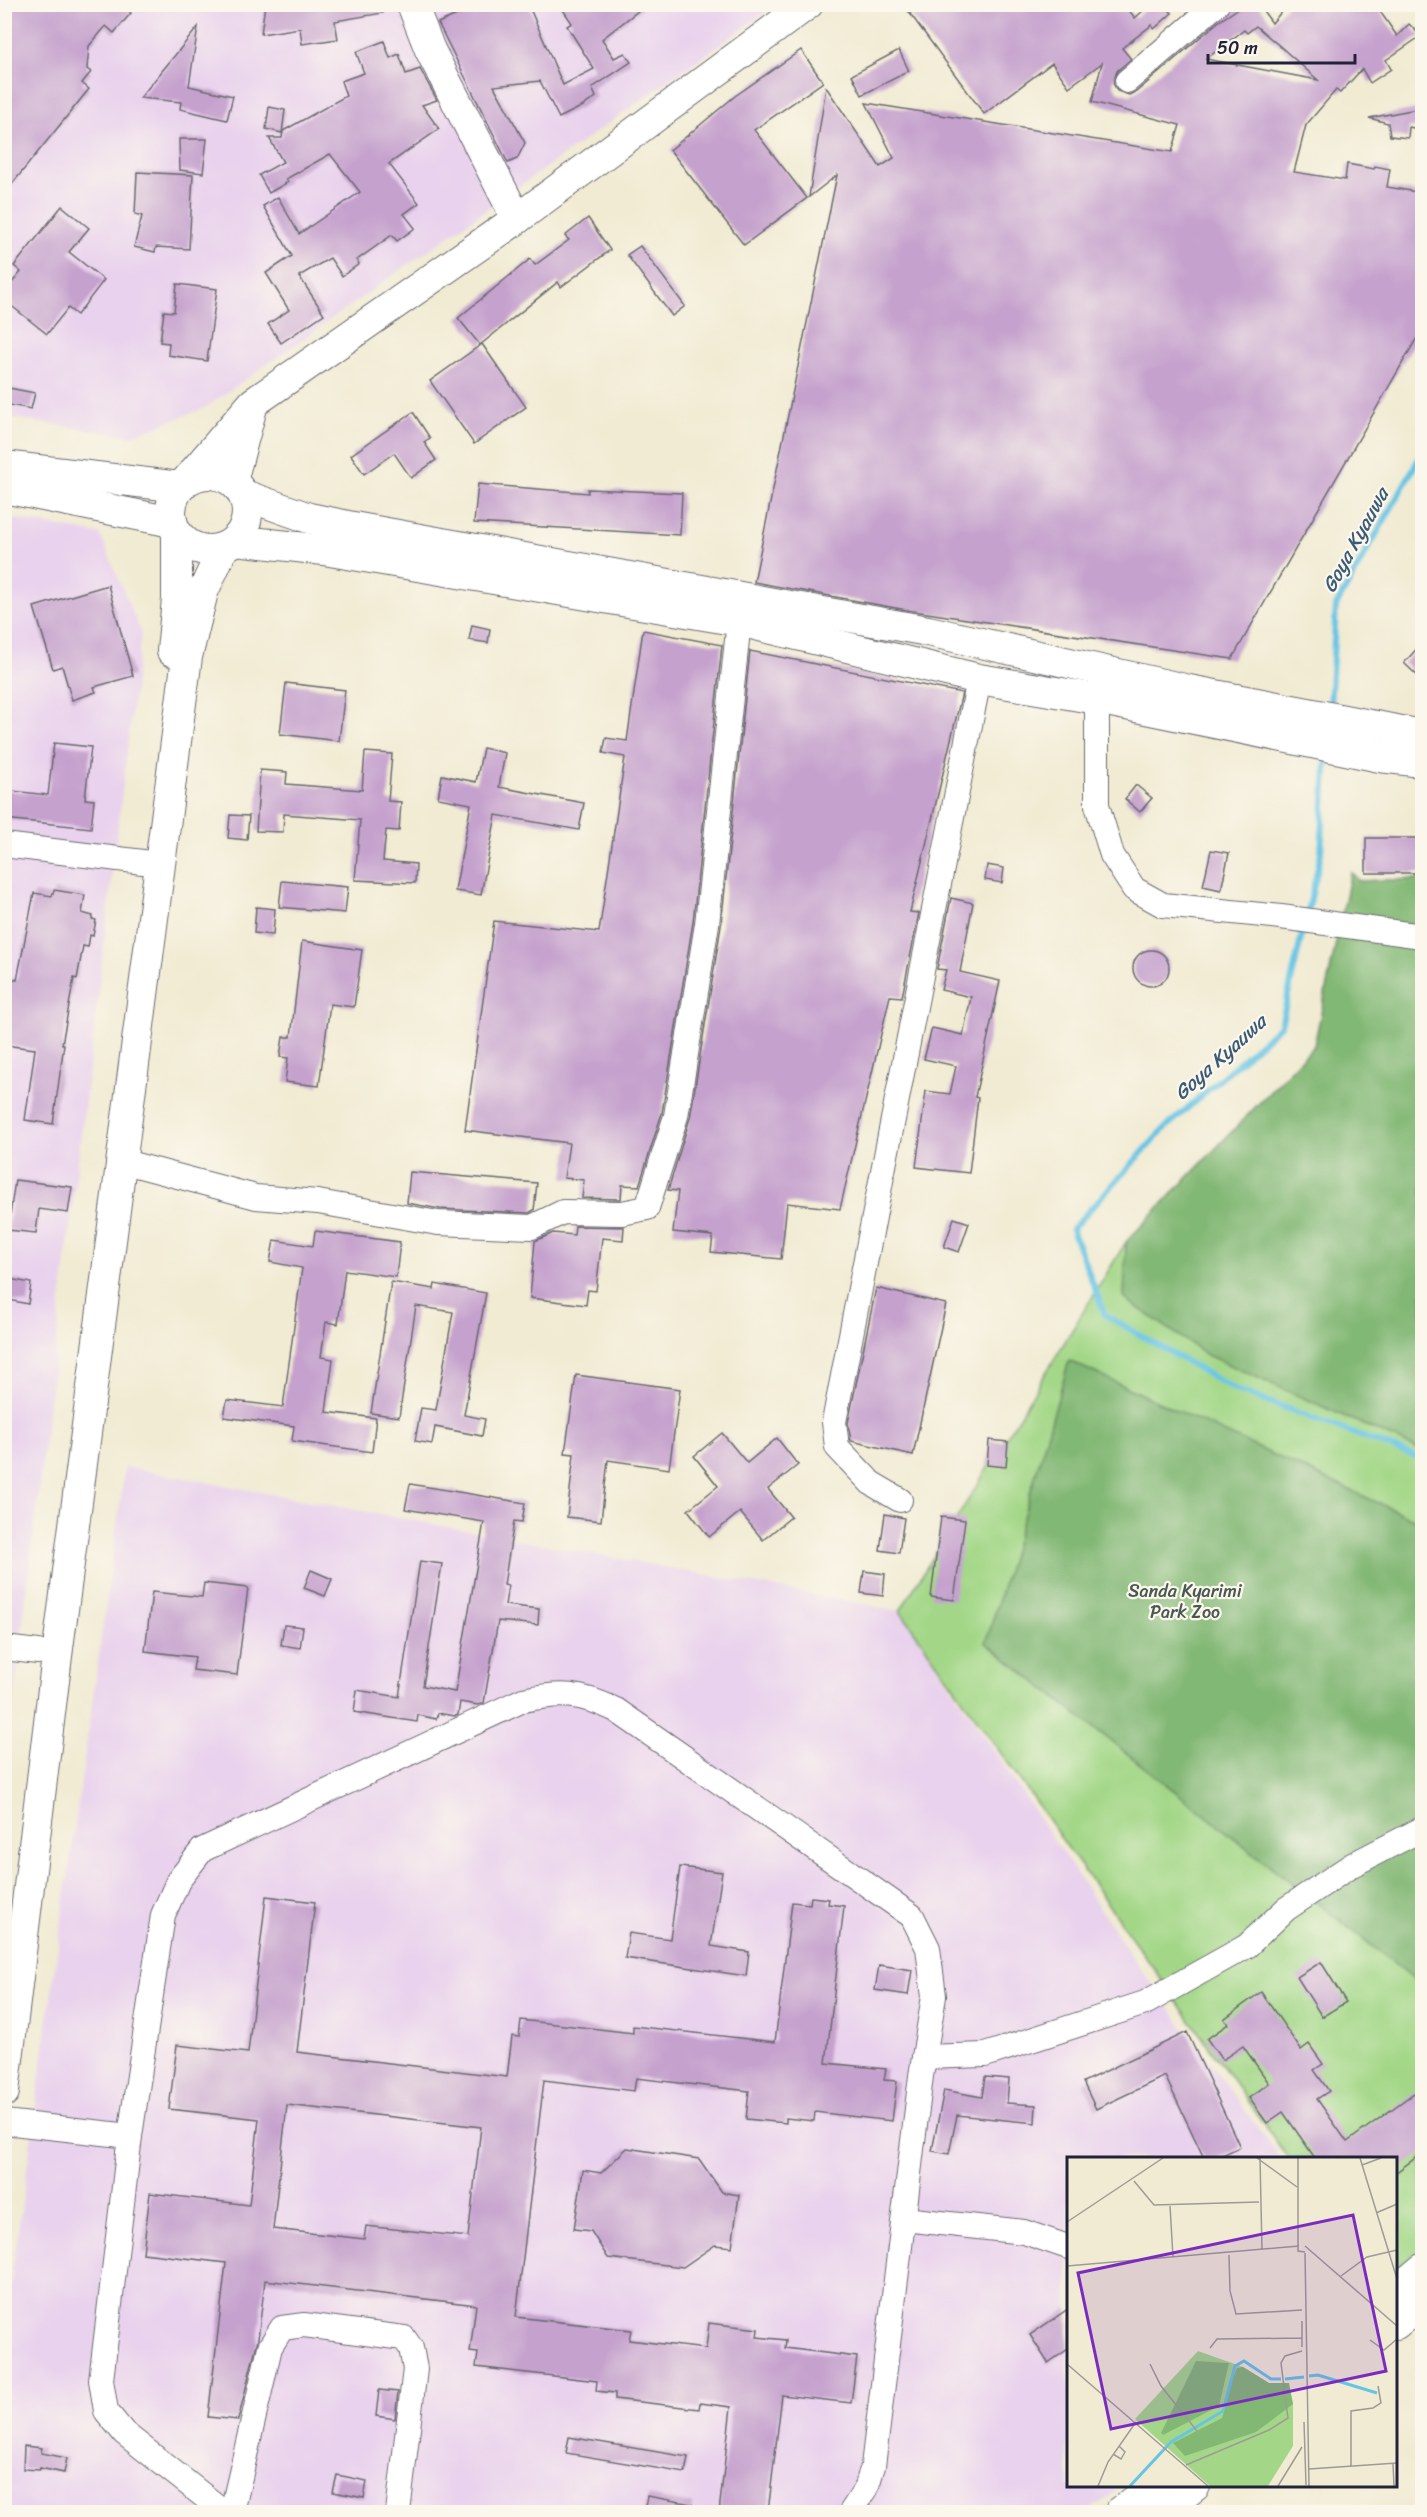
<svg xmlns="http://www.w3.org/2000/svg" width="1427" height="2517" font-family="Sriracha,sans-serif">
<style>
.built{fill:#e9d2ed}
.green{fill:#a3d787;stroke:#627c61;stroke-width:1.5}
.forest{fill:#82b874;stroke:#526d58;stroke-width:1.5}
.lines{fill:none;stroke-linecap:round;stroke-linejoin:round}
.stream{stroke:#66c4e4;stroke-width:6}
.building{fill:#c5a1cd;fill-rule:evenodd}
.minor-casing{stroke:#6a6870;stroke-width:26}
.major-casing{stroke:#6a6870;stroke-width:32}
.minor{stroke:#fff;stroke-width:24}
.major{stroke:#fff;stroke-width:30}
.labels{text-anchor:middle;stroke-width:4.5;stroke-linejoin:round;paint-order:stroke}
.park-label{font-size:18px;fill:#495852;stroke:#fbf7ec}
.water-label{font-size:20px;font-style:italic;fill:#3a5b76;stroke:#fbf7ec}
.inset-river{fill:none;stroke:#66c4e4;stroke-width:3}
.inset-road{fill:none;stroke:#9e9b96;stroke-width:1.5}
.view{fill:#7b2cbf;fill-opacity:0.15;stroke:#7b2cbf;stroke-width:3}
.inset-edge{fill:none;stroke:#22223b;stroke-width:3}
</style>
<rect width="100%" height="100%" fill="#fbf7ec"/>
<filter id="ink" filterUnits="userSpaceOnUse"><feTurbulence type="fractalNoise" baseFrequency=".0167" numOctaves="2"/><feDisplacementMap in="SourceGraphic" scale="12" xChannelSelector="R" yChannelSelector="G"/><feConvolveMatrix kernelMatrix="1 2 1 2 8 2 1 2 1" color-interpolation-filters="sRGB"/></filter>
<filter id="wash" filterUnits="userSpaceOnUse"><feTurbulence type="fractalNoise" baseFrequency=".008" numOctaves="4" result="noise"/><feDisplacementMap in="SourceGraphic" scale="24" xChannelSelector="R" yChannelSelector="G"/><feGaussianBlur stdDeviation="1.35" result="paint"/><feColorMatrix in="noise" values="0 0 0 0 0 0 0 0 0 0 0 0 0 0 0 0 0 1.4 0 .05"/><feComposite in="paint" operator="in"/></filter>
<g filter="url(#wash)">
<rect width="100%" height="100%" fill="#f1ebd3"/>
<g class="built">
<path d="M4 5H776L205 408 130 436 5 417Z"/>
<path d="M5 517 100 534 141 633 5 1772Z"/>
<path d="M125 1467 900 1611 1133 1958 1280 2158H1068V2486H1122L1088 2512H5V2326Z"/>
</g>
<path class="green" d="M1422 879V2254L1396 2274V2158H1288L900 1611 1126 1242 1314 1046 1359 881Z"/>
<g class="forest">
<path d="M1351 872 1359 881 1422 879V1451L1207 1355 1124 1298 1126 1242 1314 1046Z"/>
<path d="M1069 1361 1422 1523V1985L986 1643Z"/>
</g>
<g class="lines">
<g class="stream">
<path d="M1330 708 1336 606 1422 453"/>
<path d="M1307 916 1321 853 1327 754"/>
<path d="M1304 926 1281 1025 1163 1130 1072 1229 1105 1315 1234 1389 1422 1459"/>
</g>
</g>
<g id="blocks">
<g class="building">
<path d="M4 4H122L131 13 114 33 106 26 89 46 87 69 91 72 82 83 89 89 4 194Z"/>
<path d="M265 4H382L383 13 335 21 338 39 302 44 300 28 261 34Z"/>
<path d="M472 4H528L563 85 594 69 567 26 572 23 559 4H647L602 39 614 58 625 53 631 62 592 88 596 97 583 106 559 118 540 81 494 86 525 143 517 159 508 163 438 23 473 8Z"/>
<path d="M903 4H1124L1135 18 1151 4H1164L1172 13 1154 29 1152 25 1122 48 1131 59 1117 71 1113 83 1117 91 1129 95 1136 92 1218 22 1245 4H1258L1272 23 1288 4H1375L1397 36 1409 24 1421 36 1386 60 1391 69 1370 83 1362 69 1340 93 1336 90 1306 125 1294 172 1345 180 1347 164 1374 169 1375 166 1390 169 1387 187 1422 193V329L1232 659 907 610 754 582 837 175 809 197 826 87 880 167 894 158 866 103 1172 152 1180 125 1092 102 1102 63 1069 87 1052 63 984 114ZM1256 26 1282 48 1318 80 1206 59 1244 30 1247 33Z"/>
<path d="M198 27 189 86 233 96 227 120 180 109 181 102 140 98Z"/>
<path d="M384 41 390 58 399 54 406 74 420 69 437 100 422 105 439 129 389 164 419 203 404 214 415 228 397 241 392 235 357 260 359 264 342 276 330 258 299 276 324 314 281 343 268 324 289 310 266 273 292 256 263 206 278 197 299 234 360 192 330 154 286 179 288 182 269 193 259 175 283 162 269 138H282L283 131 346 96 341 81 364 73 356 52Z"/>
<path d="M801 50 823 82 754 130 807 198 744 245 670 150 735 96Z"/>
<path d="M899 50 909 71 862 95 852 75Z"/>
<path d="M269 107 285 110 282 133 266 129Z"/>
<path d="M1422 108V130L1409 127 1408 138 1390 136 1388 123 1369 118Z"/>
<path d="M179 139H207L203 173 180 170Z"/>
<path d="M137 172 193 175 189 249 156 247 155 252 134 247 142 216 135 214Z"/>
<path d="M62 206 89 228 69 252 104 280 77 315 68 308 47 334 4 300V292L21 272 14 266Z"/>
<path d="M588 218 610 250 561 287 558 282 480 345 458 318 530 259 535 265 569 240 565 236Z"/>
<path d="M640 246 685 306 672 316 627 255Z"/>
<path d="M177 284 217 289 207 361 168 355 169 343 160 342 164 311 174 312Z"/>
<path d="M482 344 526 407 474 444 430 381Z"/>
<path d="M4 387 35 393 31 409 4 404Z"/>
<path d="M413 412 430 438 424 442 436 460 411 478 394 453 364 474 351 455Z"/>
<path d="M478 484 588 493V489L682 493 680 535 474 523Z"/>
<path d="M108 585 133 676 94 687 96 692 72 700 62 666 53 669 34 607Z"/>
<path d="M472 625 490 629 488 643 469 640Z"/>
<path d="M643 630 722 645 693 922 662 1113 639 1186 622 1185 621 1199 582 1198 584 1180 564 1178 569 1143 465 1130 494 921 599 932 625 757 603 753 606 738 627 741Z"/>
<path d="M1422 643V680L1404 663Z"/>
<path d="M750 651 962 693 910 912 919 913 902 997 890 996 840 1209 787 1203 781 1259 711 1252 713 1236 673 1232 678 1191 668 1190 690 1118 721 926Z"/>
<path d="M286 683 345 690 339 741 280 734Z"/>
<path d="M54 743 91 747 85 799 94 800 91 828 4 819V790L48 795Z"/>
<path d="M483 748 505 753 499 787 584 803 579 830 496 815 481 895 455 891 471 804 438 798 442 775 476 782Z"/>
<path d="M365 752 392 754 388 801 401 802 399 831 386 830 383 861 416 864 415 883 355 880 360 820 284 814 283 832 256 831 260 770 287 772 286 784 362 790Z"/>
<path d="M1136 785 1152 798 1140 812 1125 799Z"/>
<path d="M230 815 249 816 247 840 228 838Z"/>
<rect x="1366" y="838" width="56" height="35"/>
<path d="M1211 850 1229 853 1221 890 1203 886Z"/>
<path d="M987 865 1004 868 1002 883 985 880Z"/>
<path d="M282 881 348 887 345 913 279 907Z"/>
<path d="M54 890 85 895 82 913 93 916 92 919 96 920 93 936 90 935 88 947 83 946 77 979 74 978 62 1044H64L53 1124 25 1120 35 1049 4 1045V977L17 980 34 893 52 896Z"/>
<path d="M951 898 973 903 960 972 1000 981 975 1097 978 1098 969 1173 916 1167 926 1091 950 1094 956 1066 924 1059 932 1028 963 1035 971 997 941 990 946 970 937 969Z"/>
<path d="M256 907 275 909 273 935 254 933Z"/>
<path d="M302 941 362 950 354 1007 330 1004 319 1086 285 1082 288 1058 280 1057 283 1037H291Z"/>
<circle cx="1151" cy="968" r="18"/>
<path d="M410 1172 537 1183 534 1210 529 1213 440 1209 407 1203Z"/>
<path d="M15 1180 72 1187 68 1213 39 1209 36 1233 8 1230Z"/>
<path d="M954 1218 969 1223 959 1252 944 1247Z"/>
<path d="M575 1226 624 1227 623 1240 602 1238 596 1291 588 1290 586 1305 530 1298 535 1241 553 1233 574 1235Z"/>
<path d="M315 1231 400 1242 396 1277 345 1270 338 1324 326 1322 321 1357 333 1359 326 1412 376 1418 372 1452 292 1441 294 1426 224 1417 227 1400 283 1407 302 1268 270 1262 274 1240 313 1246Z"/>
<path d="M4 1278 31 1283 28 1304 4 1299Z"/>
<path d="M391 1282 434 1289 435 1284 486 1293 464 1415 485 1419 482 1436 435 1427 432 1444 415 1441 421 1408 436 1410 453 1312 416 1306 399 1417 371 1413Z"/>
<path d="M876 1288 946 1304 913 1455 851 1441 848 1423Z"/>
<path d="M576 1375 680 1389 669 1469 608 1460 601 1521 567 1517 574 1454 565 1453Z"/>
<path d="M722 1433 747 1463 777 1438 798 1465 768 1489 791 1517 763 1540 740 1512 709 1537 688 1510 718 1486 694 1456Z"/>
<path d="M989 1440 1008 1442 1006 1467 987 1465Z"/>
<path d="M410 1484 525 1503 522 1522 514 1521 504 1585 508 1586 505 1605 539 1609 538 1625 498 1621 484 1703 478 1705 460 1702 458 1715 455 1716 438 1713 436 1719 418 1715 417 1722 354 1712 357 1690 399 1697 420 1561 442 1564 423 1686 455 1692 484 1522 405 1509Z"/>
<path d="M885 1514 904 1518 899 1553 880 1550Z"/>
<path d="M941 1517 965 1520 954 1600 931 1597Z"/>
<path d="M311 1570 332 1579 325 1596 304 1588Z"/>
<path d="M864 1571 885 1574 883 1596 861 1593Z"/>
<path d="M204 1583 248 1588 237 1675 193 1670 195 1657 145 1651 152 1592 202 1597Z"/>
<path d="M284 1625 303 1627 300 1648 281 1645Z"/>
<path d="M680 1867 722 1872 711 1946 749 1952 746 1976 625 1958 629 1933 670 1939Z"/>
<path d="M266 1896 315 1902 297 2052 507 2077 512 2036 519 2037 521 2020 633 2033V2026L775 2042 792 1902 810 1904 811 1897 829 1899 828 1904 844 1906 826 2063 886 2069 884 2080 897 2081 892 2121 815 2112 814 2121 786 2118V2123L746 2119 749 2091 636 2078 634 2091 544 2080 516 2317 631 2330 629 2340 706 2349 709 2323 758 2329 757 2337 786 2340 785 2348 857 2357 851 2403 782 2395 768 2512H719L731 2407 700 2403 699 2409 615 2399V2393L596 2391 597 2381 476 2367 478 2353 470 2352 476 2305 265 2280 258 2339 238 2420 208 2417 226 2263 143 2253 150 2193 249 2205 259 2119 169 2109 177 2045 248 2053ZM287 2105 481 2127 468 2237 366 2226 364 2239 273 2229Z"/>
<path d="M1321 1962 1346 2002 1322 2017 1297 1977Z"/>
<path d="M879 1965 912 1970 908 1995 875 1990Z"/>
<path d="M1261 1992 1301 2050 1309 2044 1323 2064 1314 2070 1329 2091 1317 2099 1347 2142 1414 2093 1422 2105V2153L1395 2173V2158H1315L1283 2112 1267 2123 1249 2098 1269 2083 1243 2046 1222 2060 1207 2039 1228 2024 1224 2019Z"/>
<path d="M1187 2032 1240 2147 1216 2158H1204L1165 2076 1096 2109 1083 2082Z"/>
<path d="M985 2077 1009 2079 1007 2103 1036 2105 1035 2123 957 2115 949 2154 932 2151 944 2090 982 2097Z"/>
<path d="M627 2148 699 2159 722 2192 739 2195 732 2247 715 2245 683 2267 608 2258 591 2231 574 2229 583 2170 601 2173Z"/>
<path d="M1068 2309V2349L1048 2363 1030 2335Z"/>
<path d="M379 2390 398 2392 395 2419 376 2416Z"/>
<path d="M569 2437 688 2457 685 2473 566 2453Z"/>
<path d="M24 2446 42 2448 41 2453 67 2458 64 2473 40 2468V2470L23 2469Z"/>
<path d="M337 2475 367 2481 364 2498 333 2492Z"/>
<path d="M647 2496 692 2504 691 2512H644Z"/>
</g>
</g>
</g>
<g filter="url(#ink)">
<use href="#blocks" fill-opacity="0" stroke="#6a6870" stroke-width="1.5"/>
<g class="lines">
<g class="minor-casing">
<g id="minor">
<path d="M1127 81 1217 4"/>
<path d="M1097 699V805L1112 855 1134 889 1163 905 1281 917 1422 936"/>
<path d="M4 845 143 862"/>
<path d="M121 1161 256 1197 318 1202 438 1223 532 1227 563 1212 622 1213 647 1208 676 1116 707 924 739 621"/>
<path d="M900 1500 871 1483 837 1447 834 1422 979 679"/>
<path d="M4 1648 38 1652"/>
<path d="M924 2057 985 2055 1145 2003 1247 1946 1286 1909 1352 1865 1422 1829"/>
<path d="M4 2122 130 2136"/>
<path d="M904 2219 1024 2232 1068 2247"/>
<path d="M224 2512 124 2433 106 2411 101 2380 130 2136 163 1915 178 1881 202 1850 523 1700C562 1692 580 1693 616 1710L912 1916 928 1948 934 1996 921 2076 873 2466 866 2489 851 2512"/>
<path d="M232 2512 270 2347 282 2328 304 2325 404 2338 411 2348 415 2369 398 2512"/>
</g>
</g>
<g class="major-casing">
<g id="major">
<path d="M412 4 430 50 517 219"/>
<path d="M4 466 180 487"/>
<circle cx="209" cy="512" r="38"/>
<path d="M186 481 253 403 517 219 808 4"/>
<path d="M232 481 251 411"/>
<path d="M4 488 172 522"/>
<path d="M244 495 309 518 348 526 928 631 1189 690 1422 735"/>
<path d="M235 540 324 550 739 621 979 679 1097 699 1380 757 1422 762"/>
<path d="M172 651 177 599V534"/>
<path d="M4 2092 57 1656 187 657 203 592 223 548"/>
<path d="M1396 2291 1422 2269"/>
<path d="M1396 2324 1422 2302"/>
<path d="M1120 2512 1154 2486"/>
<path d="M1161 2512 1195 2486"/>
</g>
</g>
<use href="#minor" class="minor"/>
<use href="#major" class="major"/>
</g>
</g>
<g class="labels">
<g class="park-label">
<text x="1185" y="1597">Sanda Kyarimi<tspan x="1185" dy="21">Park Zoo</tspan></text>
</g>
<g class="water-label">
<text transform="translate(1355 540) rotate(-61)" y="7">Goya Kyauwa</text>
<text transform="translate(1220 1057) rotate(-42)" y="7">Goya Kyauwa</text>
</g>
</g>
<g transform="translate(1067 2157)">
<rect width="330" height="330" fill="#f1ebd3"/>
<path d="M131 194 176 210 202 226 221 227 226 247V289L201 329H143L68 262Z" fill="#a3d787"/>
<path d="M129 204 162 206 152 249 96 278 94 276ZM176 210 202 226H222L226 247 189 275 118 299 106 286 155 261 166 221 170 211Z" fill="#82b874"/>
<path class="inset-river" d="M242 219 251 218 310 236M218 222 237 220M63 329 104 285 156 254 168 209 177 204 204 222H214"/>
<path class="inset-road" d="M190 1 230 30M193 1 195 93M231 1V94L238 95M293 1 330 122M295 8 314 1M67 24 87 48 192 45M103 49 106 100M309 56 330 47M0 65 96 1M238 89 330 169M238 96 242 329M162 98 163 134 169 157 235 153M0 109 232 89M274 119 300 100 330 93M303 183 317 193 330 182M235 190V164M143 191 150 182 235 181M0 207 141 329M83 207 94 229 130 274M237 265 239 328M46 297 54 302 58 295 52 289M326 307 327 329M119 308 202 273 221 261 214 206 218 199 235 194M284 310V254L306 251 314 246 311 229M242 312 330 306M31 329 41 305 69 265M211 329 235 290"/>
<path class="view" d="M286 58 319 214 44 272 11 116Z"/>
<rect width="330" height="330" class="inset-edge"/>
</g>
<rect width="1427" height="2517" fill="none" stroke="#fbf7ec" stroke-width="24"/>
<path d="M1208 54v9h147v-9" fill="none" stroke="#22223b" stroke-width="3"/>
<text x="1217" y="54" font-size="18" fill="#22223b" stroke="#fbf7ec" stroke-width="4.5" paint-order="stroke">50 m</text>
</svg>
